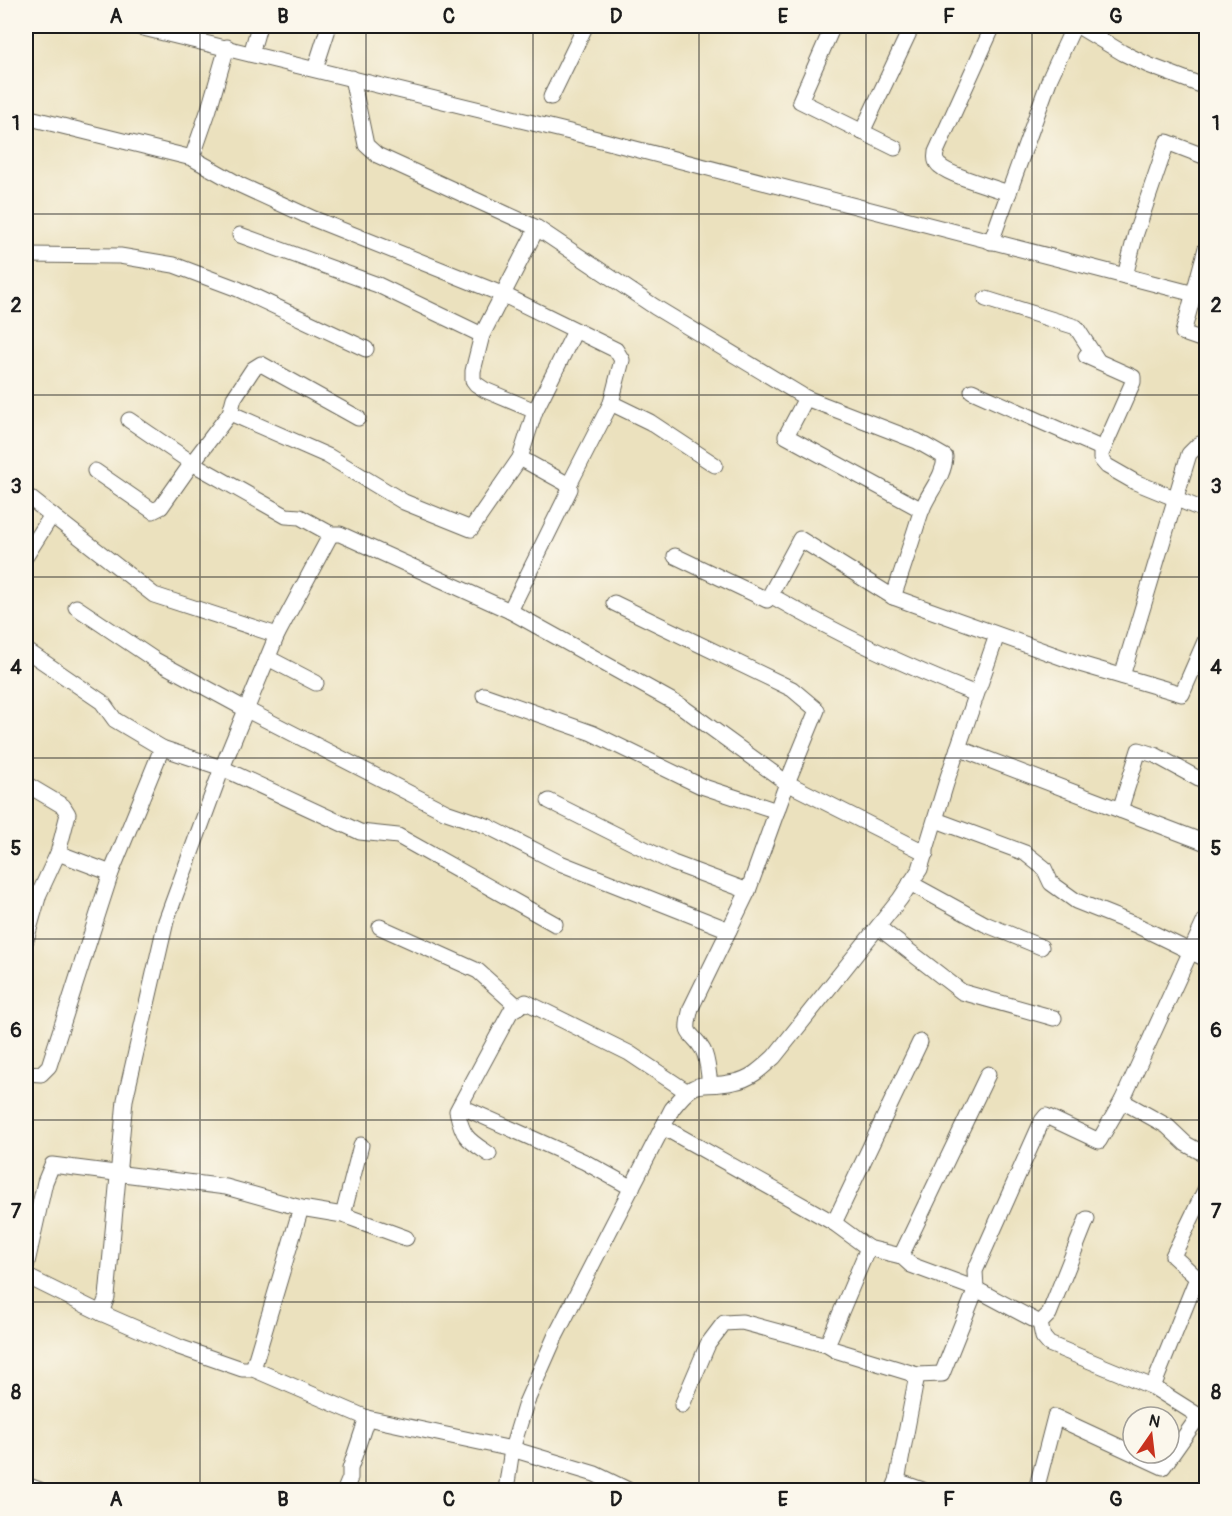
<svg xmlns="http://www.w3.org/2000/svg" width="1232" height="1516" font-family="Pangolin,sans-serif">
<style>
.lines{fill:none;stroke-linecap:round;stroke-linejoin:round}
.street-casing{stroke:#646155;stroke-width:17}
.street{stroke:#fff;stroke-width:15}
.grid{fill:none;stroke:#1c1c1c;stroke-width:1.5;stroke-opacity:0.55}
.neatline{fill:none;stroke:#1c1c1c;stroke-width:2}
.grid-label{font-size:20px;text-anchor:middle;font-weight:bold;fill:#1c1c1c}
</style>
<rect width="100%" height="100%" fill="#fbf7ec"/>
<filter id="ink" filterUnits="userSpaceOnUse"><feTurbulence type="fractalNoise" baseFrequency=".0167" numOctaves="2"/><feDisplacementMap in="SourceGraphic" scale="12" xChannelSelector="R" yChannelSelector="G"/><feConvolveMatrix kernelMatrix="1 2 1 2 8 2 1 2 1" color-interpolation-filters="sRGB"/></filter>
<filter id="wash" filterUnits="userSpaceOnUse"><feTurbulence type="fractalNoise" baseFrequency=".008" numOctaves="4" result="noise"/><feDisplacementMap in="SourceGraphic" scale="24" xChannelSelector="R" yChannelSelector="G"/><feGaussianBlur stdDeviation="1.35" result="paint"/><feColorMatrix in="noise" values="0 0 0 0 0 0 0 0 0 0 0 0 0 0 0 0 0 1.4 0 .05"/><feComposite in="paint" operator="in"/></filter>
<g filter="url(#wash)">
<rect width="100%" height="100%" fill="#ebe1be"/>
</g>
<g filter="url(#ink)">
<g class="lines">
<g class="street-casing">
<g id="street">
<path d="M135 26 570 132 1206 297"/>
<path d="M833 26 800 101 895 148"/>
<path d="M993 26 936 152C935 158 935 162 940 166 951 176 992 187 1009 193"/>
<path d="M1078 26 1123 53 1148 65 1206 87"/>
<path d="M251 54 259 26"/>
<path d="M315 69 329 26"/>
<path d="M352 78 366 145 377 155 537 228 655 307 806 398 917 441 945 457C944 478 928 492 921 512 912 540 903 569 893 597"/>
<path d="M551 97 584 29 576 26"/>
<path d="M26 117 192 158 240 185 314 219 504 295 616 350 622 360 611 403"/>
<path d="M862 132 912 26"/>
<path d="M192 158 209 109 227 47"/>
<path d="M240 235 378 285 482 335"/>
<path d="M991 242 1050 78 1074 26"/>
<path d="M1206 248 1183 333 1206 341"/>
<path d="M26 255 120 256 174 265 238 289 366 349"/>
<path d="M1125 276 1136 233 1167 142 1206 157"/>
<path d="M986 299 1076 327 1098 361"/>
<path d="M1086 356 1133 377V382L1101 454V459L1107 466 1135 482 1206 511"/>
<path d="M972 391 1103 449"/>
<path d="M806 398 786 436 922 510"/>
<path d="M535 411 485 390 476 384 473 380V371L482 335 537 228"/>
<path d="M230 413 328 456 404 502 471 529 520 458 535 411 575 331"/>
<path d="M129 420 192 463 286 516 300 517 331 534H340L510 611 681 706 787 783 926 853"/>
<path d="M520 458 569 485"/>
<path d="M95 471 153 511 161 507 192 463 230 413 234 398 253 369 261 364 358 418"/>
<path d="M26 495 154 595 277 635"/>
<path d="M26 556 52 515"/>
<path d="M675 556 767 600 770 595"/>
<path d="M614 603 792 689 817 710 787 783 748 891 691 1008C683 1041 691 1028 703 1050 708 1059 708 1073 710 1083"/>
<path d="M76 607 155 660 247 710 446 812 487 826 560 863 729 930"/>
<path d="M510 611 570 489 569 485 611 403 650 422 715 465"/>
<path d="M26 650 102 702 115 720 162 748 222 768 360 832 398 836 555 924"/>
<path d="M268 658 316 683"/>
<path d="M1122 676 1189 454 1198 445 1206 441"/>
<path d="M976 694C905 666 836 633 770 595L800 539 893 597 1080 664 1182 694 1206 639"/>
<path d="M484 695 592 733 701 786 777 811"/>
<path d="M958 748 1120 810 1139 750 1155 755 1206 783"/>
<path d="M26 784 63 806 68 814 58 853 39 894 26 940"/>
<path d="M549 801 673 863 748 891"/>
<path d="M1120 810 1206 843"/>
<path d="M936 820 1025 853 1044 868 1051 883 1076 901 1136 925 1206 959"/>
<path d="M58 853 111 873"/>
<path d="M910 883 985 924 1041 947"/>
<path d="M1206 918 1122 1101 1167 1126 1186 1144 1206 1155"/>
<path d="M380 927 478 971 518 1007"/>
<path d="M878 927 962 992 1054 1018"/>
<path d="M26 1073 41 1074 49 1066 111 873 162 748"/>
<path d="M460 1106 585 1162 632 1188"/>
<path d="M663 1127 834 1223 868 1248 901 1256 911 1265 976 1289 1040 1323"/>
<path d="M489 1154C467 1139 463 1138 457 1111L511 1011 526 1002 629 1053 686 1091"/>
<path d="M343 1215 361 1145"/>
<path d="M834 1223 920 1042"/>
<path d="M901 1256 988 1074"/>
<path d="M26 1267 45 1182 52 1165 226 1187 301 1208 343 1215 406 1238"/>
<path d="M26 1276 101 1313 179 1347 242 1369H253L367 1418 512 1449 595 1474 628 1490"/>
<path d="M101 1313 107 1297 125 1100 166 921 222 768 277 635 331 534"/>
<path d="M1040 1323 1043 1337 1049 1344 1153 1387 1199 1416 1206 1417"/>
<path d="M1040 1323 1049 1314 1087 1219"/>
<path d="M827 1345 868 1248"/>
<path d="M253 1369 301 1208"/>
<path d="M1153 1387 1197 1278 1173 1256 1206 1188"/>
<path d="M682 1405 708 1344 724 1323 742 1322 827 1345 835 1350 917 1375 942 1374 976 1289 975 1271 1042 1121 1046 1116 1099 1141 1122 1101"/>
<path d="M897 1481 923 1490"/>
<path d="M26 1485 40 1490"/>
<path d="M345 1490 350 1478V1469L367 1418"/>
<path d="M506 1490 512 1449 526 1403 555 1337 672 1109C699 1074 699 1090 734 1082 751 1079 762 1068 774 1057L900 899 920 869 948 777 997 635"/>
<path d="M893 1490 897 1481 917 1375"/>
<path d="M1036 1490 1055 1417 1163 1467 1199 1416"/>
</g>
</g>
<use href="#street" class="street"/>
</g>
</g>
<path class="grid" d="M200 26V1490M366 26V1490M533 26V1490M699 26V1490M866 26V1490M1032 26V1490M26 214H1206M26 395H1206M26 577H1206M26 758H1206M26 939H1206M26 1120H1206M26 1302H1206"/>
<rect width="1232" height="1516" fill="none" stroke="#fbf7ec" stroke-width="66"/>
<g transform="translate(1151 1435) rotate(14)"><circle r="28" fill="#fbf7ec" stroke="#a29f99" stroke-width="1.5"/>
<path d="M0-4.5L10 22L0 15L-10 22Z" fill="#c8321e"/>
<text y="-9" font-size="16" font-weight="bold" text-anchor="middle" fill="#1c1c1c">N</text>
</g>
<rect x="33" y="33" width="1166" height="1450" class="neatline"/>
<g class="grid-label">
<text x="116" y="23">A</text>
<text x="283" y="23">B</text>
<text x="449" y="23">C</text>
<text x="616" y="23">D</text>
<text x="783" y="23">E</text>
<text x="949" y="23">F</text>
<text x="1116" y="23">G</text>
<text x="16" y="130">1</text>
<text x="1216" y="130">1</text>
<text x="16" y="312">2</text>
<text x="1216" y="312">2</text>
<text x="16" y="493">3</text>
<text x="1216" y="493">3</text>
<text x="16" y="674">4</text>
<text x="1216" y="674">4</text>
<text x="16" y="855">5</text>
<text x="1216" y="855">5</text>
<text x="16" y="1037">6</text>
<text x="1216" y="1037">6</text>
<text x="16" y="1218">7</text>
<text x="1216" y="1218">7</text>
<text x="16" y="1399">8</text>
<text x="1216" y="1399">8</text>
<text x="116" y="1506">A</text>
<text x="283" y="1506">B</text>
<text x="449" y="1506">C</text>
<text x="616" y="1506">D</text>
<text x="783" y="1506">E</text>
<text x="949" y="1506">F</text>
<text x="1116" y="1506">G</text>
</g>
</svg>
